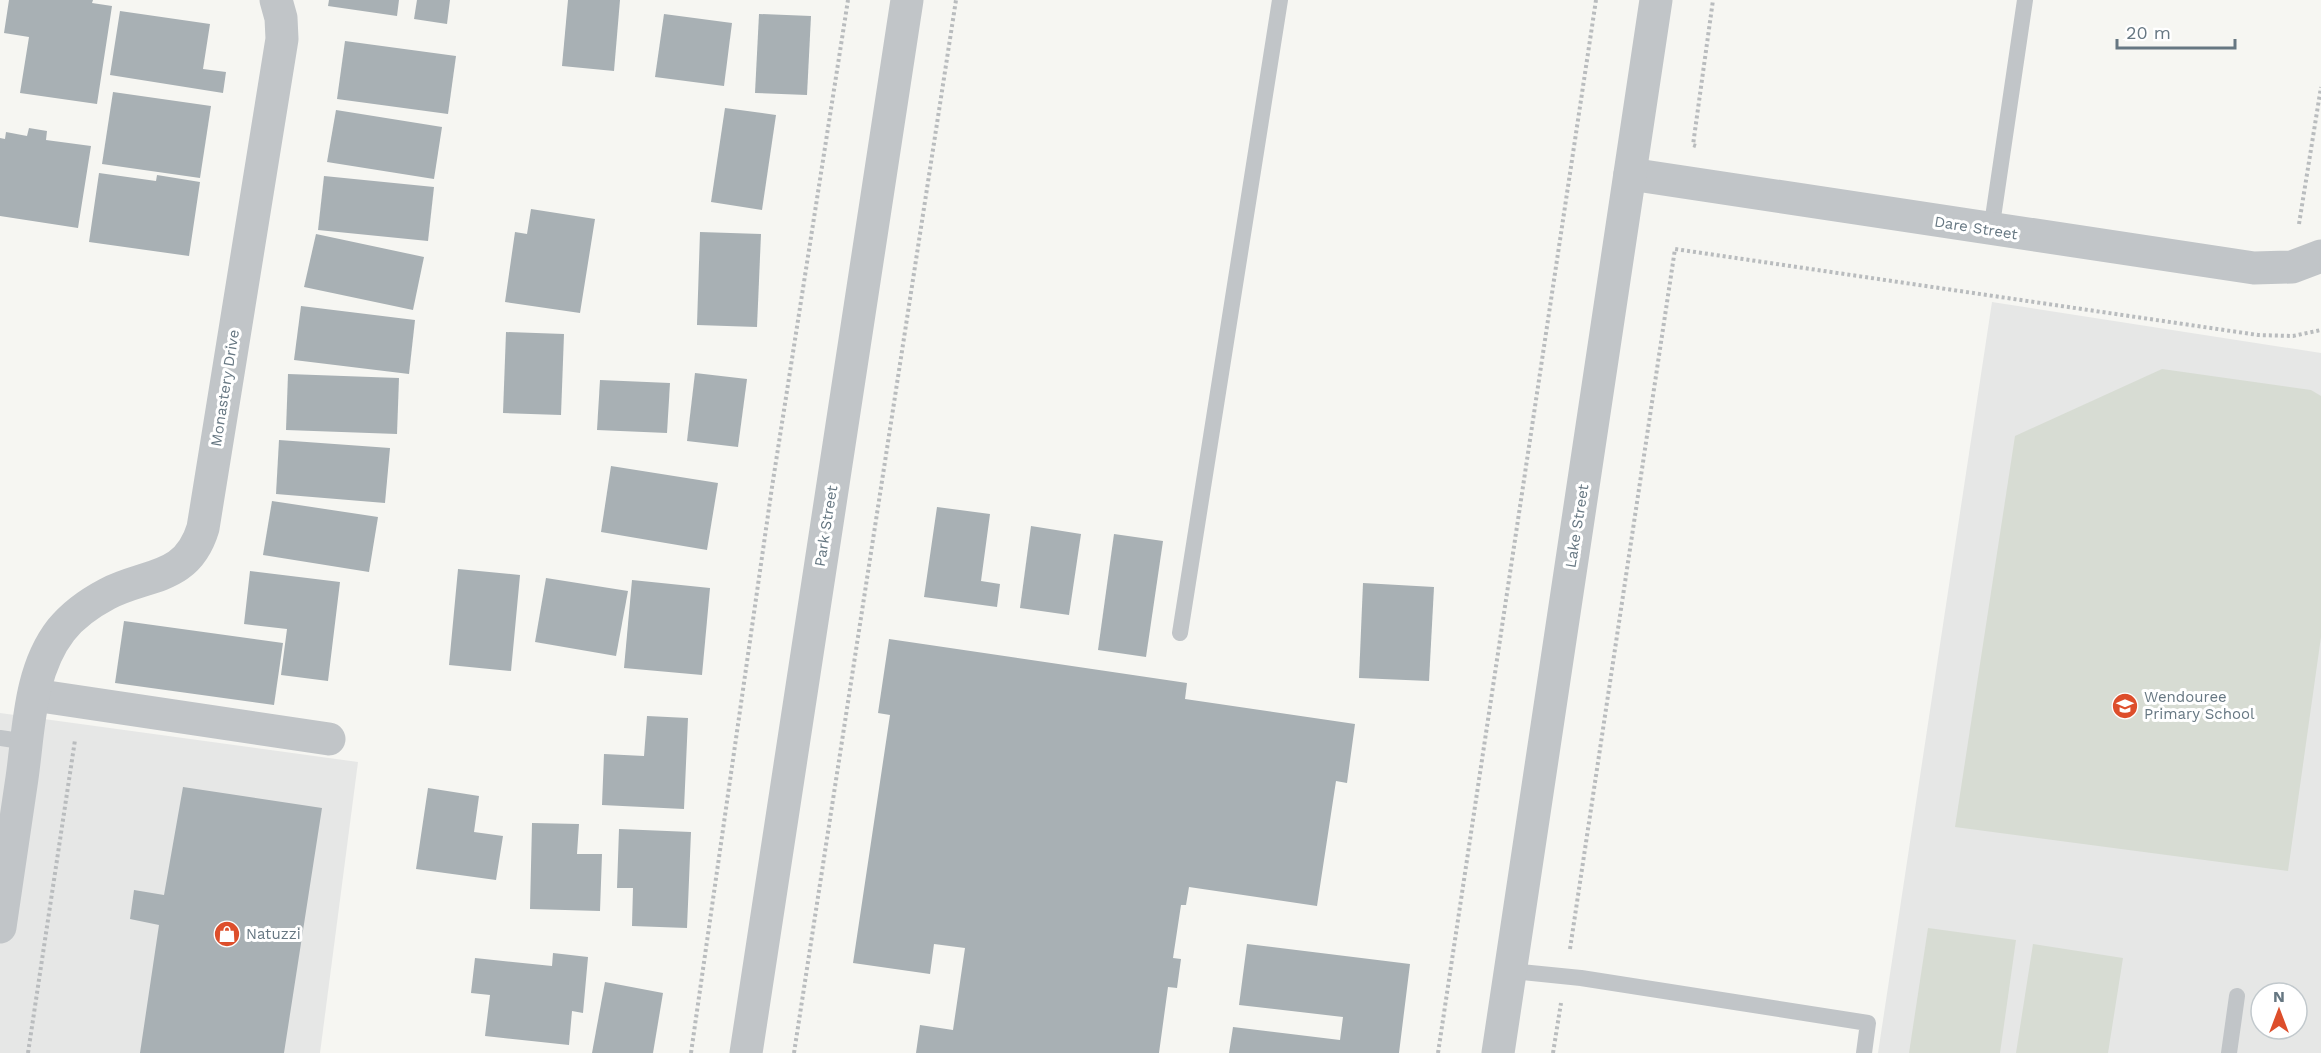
<svg xmlns="http://www.w3.org/2000/svg" width="2321" height="1053" font-family="'Work Sans',sans-serif">
<style>
.built{fill:#e6e7e6;fill-rule:evenodd}
.green{fill:#d7dcd3}
.building{fill:#a8b0b4}
.lines{fill:none;stroke-linecap:round;stroke-linejoin:round}
.path{stroke:#b9bcbe;stroke-width:4;stroke-dasharray:3 3;stroke-linecap:butt}
.service{stroke:#c1c5c8;stroke-width:16}
.minor{stroke:#c1c5c8;stroke-width:33}
.labels{text-anchor:middle;stroke-width:6;stroke-linejoin:round;paint-order:stroke}
.street-label{font-size:15px;fill:#667782;stroke:#fff}
.poi-label{font-size:15px;fill:#667782;stroke:#fff;text-anchor:start}
</style>
<rect width="100%" height="100%" fill="#f6f6f2"/>
<g class="built">
<path d="M1992 302 2321 353V1053H1878ZM2261 993H2297V1029H2261Z"/>
<path d="M0 713 358 762 320 1053H0Z"/>
</g>
<g class="green">
<path d="M2162 369 2311 390 2321 396V637L2288 871 1955 827 2015 436Z"/>
<path d="M1928 928 2016 940 2000 1053H1909Z"/>
<path d="M2033 944 2123 958 2108 1053H2016Z"/>
</g>
<g class="building">
<path d="M9 0H93L92 3 112 6 97 104 20 93 29 37 4 33Z"/>
<path d="M329 0H399L397 16 328 6Z"/>
<path d="M417 0H450L447 24 414 19Z"/>
<path d="M568 0H620L614 71 562 66Z"/>
<path d="M120 11 210 24 203 69 226 72 223 93 110 75Z"/>
<path d="M664 14 732 23 724 86 655 77Z"/>
<path d="M759 14 811 16 807 95 755 93Z"/>
<path d="M345 41 456 56 448 114 337 99Z"/>
<path d="M113 92 211 106 200 178 102 164Z"/>
<path d="M725 108 776 115 762 210 711 202Z"/>
<path d="M336 110 442 127 434 179 327 162Z"/>
<path d="M29 128 47 131 46 140 91 146 78 228 0 216V138L5 139 6 132 27 136Z"/>
<path d="M99 173 156 181 157 175 200 182 189 256 89 242Z"/>
<path d="M324 176 434 187 428 241 318 230Z"/>
<path d="M531 209 595 219 580 313 505 302 515 232 527 234Z"/>
<path d="M700 232 761 234 757 327 697 325Z"/>
<path d="M316 234 424 257 413 310 304 287Z"/>
<path d="M301 306 415 320 409 374 294 360Z"/>
<path d="M506 332 564 334 561 415 503 413Z"/>
<path d="M695 373 747 379 738 447 687 441Z"/>
<path d="M288 374 399 378 397 434 286 430Z"/>
<path d="M600 380 670 383 667 433 597 430Z"/>
<path d="M279 440 390 448 385 503 276 494Z"/>
<path d="M611 466 718 483 707 550 601 532Z"/>
<path d="M272 501 378 517 369 572 263 555Z"/>
<path d="M937 507 990 514 981 581 1000 584 997 607 924 597Z"/>
<path d="M1031 526 1081 534 1069 615 1020 608Z"/>
<path d="M1114 534 1163 541 1146 657 1098 650Z"/>
<path d="M458 569 520 575 511 671 449 665Z"/>
<path d="M250 571 340 582 328 681 281 675 287 629 244 624Z"/>
<path d="M546 578 628 591 616 656 535 642Z"/>
<path d="M632 580 710 588 702 675 624 668Z"/>
<path d="M1363 583 1434 587 1429 681 1359 678Z"/>
<path d="M124 621 283 643 274 705 115 683Z"/>
<path d="M889 639 1187 683 1185 699 1355 724 1347 783 1336 781 1317 906 1189 887 1186 905H1181L1173 958 1181 959 1177 988 1168 987 1159 1053H916L920 1025 953 1030 965 948 934 944 930 974 853 963 890 715 878 713Z"/>
<path d="M647 716 688 718 684 809 602 805 604 754 644 756Z"/>
<path d="M183 787 322 808 284 1053H140L159 925 130 919 134 890 164 895Z"/>
<path d="M428 788 479 796 474 832 503 836 496 880 416 869Z"/>
<path d="M532 823 579 824 577 854H602L600 911 530 909Z"/>
<path d="M619 829 691 832 687 928 632 926 633 888H617Z"/>
<path d="M1247 944 1410 964 1399 1053H1229L1233 1027 1340 1040 1343 1017 1239 1005Z"/>
<path d="M553 953 588 957 583 1013 572 1011 569 1045 485 1036 490 995 471 993 475 958 552 966Z"/>
<path d="M605 982 663 993 653 1053H592Z"/>
</g>
<g class="lines">
<g class="path">
<path d="M1696 146 1693 145 1713 0"/>
<path d="M2299 224 2321 87"/>
<path d="M1570 949 1675 249 2258 335 2293 336 2321 330"/>
<path d="M28 1053 75 740"/>
<path d="M691 1053 772 487 848 0"/>
<path d="M794 1053 956 0"/>
<path d="M1438 1053 1596 0"/>
<path d="M1553 1053 1561 1003"/>
</g>
<g class="service">
<path d="M1991 231 2025 0"/>
<path d="M1180 633 1280 0"/>
<path d="M0 738 27 742"/>
<path d="M1511 971 1581 978 1868 1023 1864 1053"/>
<path d="M2229 1053 2237 996"/>
</g>
<g class="minor">
<path d="M1630 174 2254 268 2292 267 2321 256"/>
<path d="M34 695 329 739"/>
<path d="M0 927C7 877 15 828 22 778 29 729 29 671 61 630 73 615 90 603 107 594 147 573 187 581 203 528L282 39 281 18 276 0"/>
<path d="M746 1053 907 0"/>
<path d="M1498 1053 1656 0"/>
</g>
</g>
<defs>
<g id="school-disc" transform="scale(1.35)"><circle r="9.5" fill="#dd4e2b" stroke="#fff"/><path d="M0-5L7-2L0 1L-7-2ZM-4 1L0 2.5L4 1V4Q0 6-4 4Z" fill="#fff"/></g>
<g id="shop-disc" transform="scale(1.35)"><circle r="9.5" fill="#dd4e2b" stroke="#fff"/><path d="M-5-2.5h2.3a2.7 3.5 0 0 1 5.4 0H5L5.5 6h-11ZM-1.5-2.5h3a1.5 2.3 0 0 0-3 0Z" fill="#fff"/></g>
</defs>
<g fill-rule="evenodd">
<use href="#school-disc" x="2125" y="706"/>
<use href="#shop-disc" x="227" y="934"/>
</g>
<g class="labels">
<g class="street-label">
<text transform="translate(1976 228) rotate(9)" y="5">Dare Street</text>
<text transform="translate(225 388) rotate(-81)" y="5">Monastery Drive</text>
<text transform="translate(826 526) rotate(-81)" y="5">Park Street</text>
<text transform="translate(1577 526) rotate(-81)" y="5">Lake Street</text>
</g>
<g class="poi-label">
<text x="2144" y="702">Wendouree<tspan x="2144" dy="17">Primary School</tspan></text>
<text x="246" y="939">Natuzzi</text>
</g>
</g>
<g transform="translate(2279 1011)"><circle r="28" fill="#ffffff" stroke="#c2c9cd" stroke-width="1.5"/>
<path d="M0-4.5L10 22L0 15L-10 22Z" fill="#dd4e2b"/>
<text y="-9" font-size="16" font-weight="bold" text-anchor="middle" fill="#667782">N</text>
</g>
<path d="M2117 39v9h118v-9" fill="none" stroke="#667782" stroke-width="3"/>
<text x="2126" y="39" font-size="18" fill="#667782" stroke="#ffffff" stroke-width="4.5" paint-order="stroke">20 m</text>
</svg>
